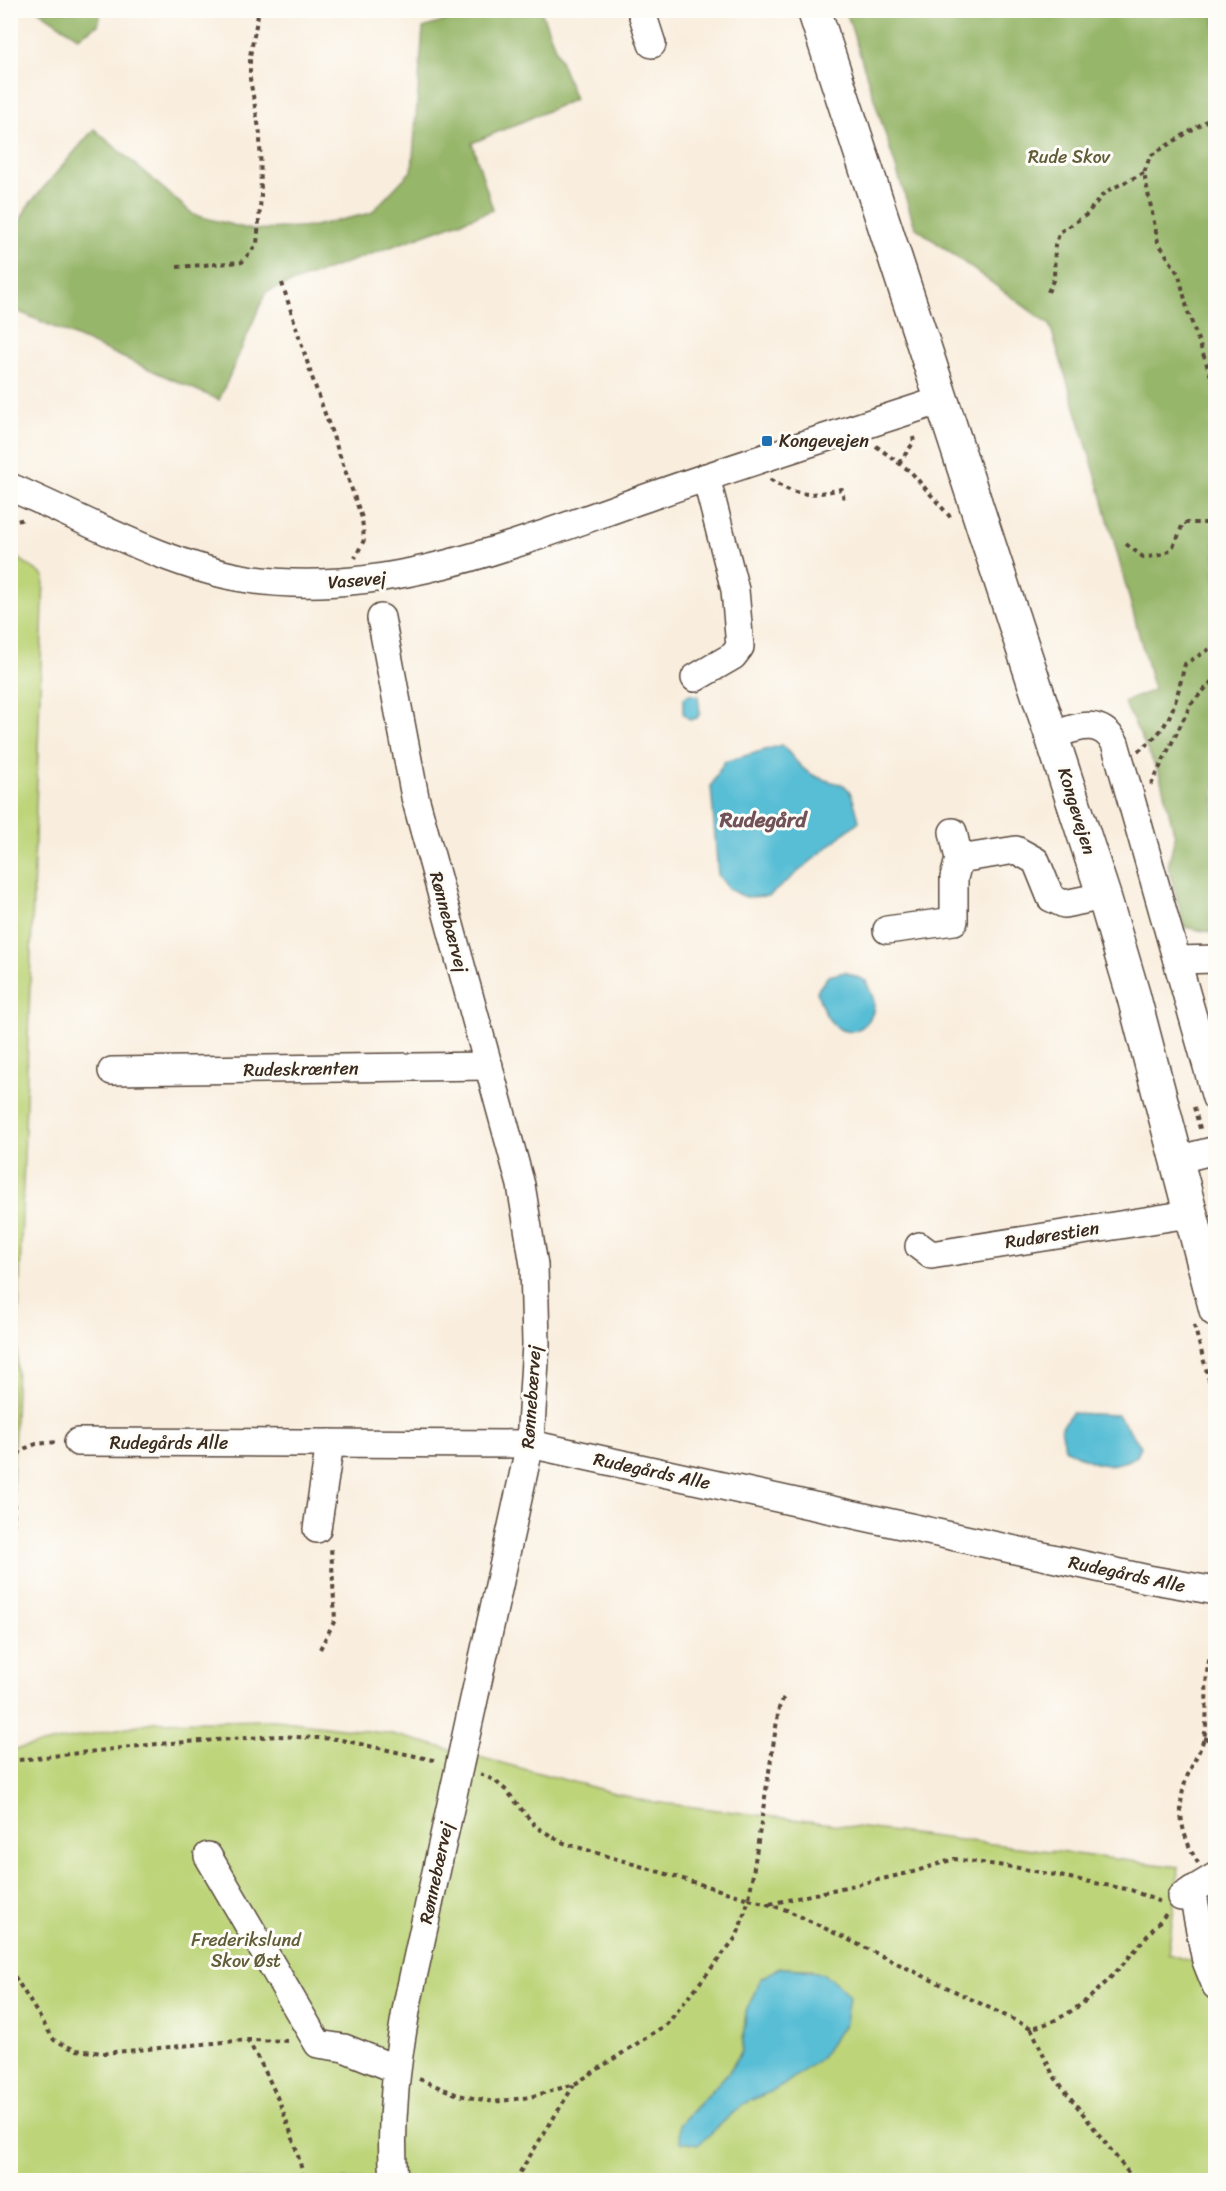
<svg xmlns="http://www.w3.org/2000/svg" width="1226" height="2191" font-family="Sriracha,sans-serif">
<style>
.green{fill:#bdd479;stroke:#7c7f4c;stroke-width:1.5;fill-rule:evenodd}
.forest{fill:#96b669;stroke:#687044;stroke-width:1.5}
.water{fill:#58bed5;stroke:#4a747a;stroke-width:1.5}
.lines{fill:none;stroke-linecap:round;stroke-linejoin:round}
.minor-casing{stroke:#58473b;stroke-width:30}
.major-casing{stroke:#58473b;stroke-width:36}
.path{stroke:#58473b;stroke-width:4;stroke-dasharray:4.5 4.5;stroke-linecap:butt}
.minor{stroke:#fff;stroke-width:27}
.major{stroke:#fff;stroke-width:33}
.poi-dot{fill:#1f6fb2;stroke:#fdfcf7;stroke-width:2}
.labels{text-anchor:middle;stroke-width:6;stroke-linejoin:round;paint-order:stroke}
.park-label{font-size:18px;fill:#625d39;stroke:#fdfcf7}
.poi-label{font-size:18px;fill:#3b2a1e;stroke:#fdfcf7;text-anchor:start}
.street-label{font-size:18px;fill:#3b2a1e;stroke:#fdfcf7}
.quarter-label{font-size:21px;font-weight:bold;fill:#725259;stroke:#fdfcf7}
</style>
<rect width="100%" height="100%" fill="#fdfcf7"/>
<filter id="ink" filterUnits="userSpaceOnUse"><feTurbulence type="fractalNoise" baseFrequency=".0167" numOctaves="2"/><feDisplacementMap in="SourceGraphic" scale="12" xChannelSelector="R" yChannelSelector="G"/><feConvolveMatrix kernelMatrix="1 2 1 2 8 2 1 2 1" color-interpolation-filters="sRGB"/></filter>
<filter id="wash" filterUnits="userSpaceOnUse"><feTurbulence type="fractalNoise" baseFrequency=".008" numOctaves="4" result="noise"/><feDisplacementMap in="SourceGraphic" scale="24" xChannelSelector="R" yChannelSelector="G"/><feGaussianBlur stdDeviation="1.35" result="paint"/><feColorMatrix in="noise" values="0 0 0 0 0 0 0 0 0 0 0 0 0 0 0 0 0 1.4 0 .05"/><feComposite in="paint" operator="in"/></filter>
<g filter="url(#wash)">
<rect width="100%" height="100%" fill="#f9eede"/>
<g class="green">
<path d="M11 553 44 576 11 1536Z"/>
<path d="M275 1720 392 1734 645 1801 1179 1867 1168 1954 1215 1969V2180H11V1750L153 1722ZM779 1968 812 1969 782 2086 743 2104 698 2144 679 2125 729 2072 742 2051 746 2012 761 1978Z"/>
</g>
<g class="forest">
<path d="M39 11H101L98 25 78 37Z"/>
<path d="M475 11H541L575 99 472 143 493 210 266 292 219 400 13 309 11 313V240L27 207 94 129 194 215 252 230 314 226 371 213 412 170 423 28Z"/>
<path d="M846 11H1215V933L1185 927 1168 867 1175 836 1160 776 1124 702 1154 690 1099 486 1050 325 915 227Z"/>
</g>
<g class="water">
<path d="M689 694 698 696 700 713 697 718 690 720 683 713V699Z"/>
<path d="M782 745C790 753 799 767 809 773 845 793 847 769 859 821L769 896 745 897 729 889 718 875 711 786 724 762Z"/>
<path d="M845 972 866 981C868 988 874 996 874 1003 875 1024 850 1042 833 1024 824 1015 820 1003 817 991L828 976Z"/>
<path d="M1071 1413 1118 1415 1141 1446 1137 1456C1107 1472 1093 1464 1065 1448L1061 1428Z"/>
<path d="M779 1968C812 1969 827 1970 849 1996L845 2023 821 2058 782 2086 743 2104 698 2145 681 2142 679 2125 729 2072 742 2051 746 2012 761 1978Z"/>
</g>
</g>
<g filter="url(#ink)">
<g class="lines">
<g class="minor-casing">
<g id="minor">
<path d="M641 10 652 44"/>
<path d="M10 487C85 519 169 567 248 579 390 600 526 539 657 494 752 461 847 431 942 400"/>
<path d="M381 618 415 797 521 1185 534 1265 536 1344 530 1444 408 2000C397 2060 389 2119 394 2180"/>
<path d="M695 678 733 656 740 647 735 590 706 477"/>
<path d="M1053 735C1078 727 1099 717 1115 743L1216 1098"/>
<path d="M959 859 1016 850 1036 861 1051 898 1064 904 1104 896"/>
<path d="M887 930 954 921V878L959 859 953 832"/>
<path d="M1177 960 1216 959"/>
<path d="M112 1071 489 1066"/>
<path d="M1176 1160 1216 1150"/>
<path d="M919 1246 931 1255 1189 1214"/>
<path d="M78 1442 530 1444 1148 1579 1216 1591"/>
<path d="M317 1529 330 1443"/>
<path d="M208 1856 318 2044 344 2048 396 2069"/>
<path d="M1192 1890 1206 1961 1216 1986"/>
<path d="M1181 1897 1216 1876"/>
</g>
</g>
<g class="major-casing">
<path id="major" d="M814 10 1104 896 1133 994 1216 1310"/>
</g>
<g class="path">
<path d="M1216 115 1150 156 1144 173 1158 242 1179 275 1188 312 1216 390"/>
<path d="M177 267 242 262 257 244 261 196 260 134 250 79V56L259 10"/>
<path d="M282 283 312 377 362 518 364 540 355 558"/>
<path d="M1048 292 1054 278 1055 245 1060 232 1086 215 1105 192 1144 173"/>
<path d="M876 446 911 472 952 519"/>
<path d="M899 463 914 442 913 437"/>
<path d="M770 479C799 499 810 495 842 489L844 501"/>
<path d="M10 525 16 521 26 519"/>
<path d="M1126 544 1143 557C1171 556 1174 549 1183 523H1216"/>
<path d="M1138 751C1173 727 1175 703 1185 664L1216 645"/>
<path d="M1151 785 1191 704 1216 677"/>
<path d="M1194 1107 1201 1132"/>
<path d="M1212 1174 1216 1188"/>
<path d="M1194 1325 1216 1405"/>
<path d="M10 1643 15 1463 21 1450 36 1444 57 1442"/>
<path d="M320 1649 335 1620 331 1546"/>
<path d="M1204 1738 1216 1742"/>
<path d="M10 1761 157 1744 277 1736 337 1739 438 1761"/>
<path d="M480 1774 494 1780 507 1791 536 1827 564 1843 749 1899 779 1708 784 1697"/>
<path d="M1198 1863C1180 1833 1175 1805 1189 1772 1194 1761 1201 1749 1204 1738 1211 1706 1199 1674 1216 1643"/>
<path d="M770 1904 913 1872 954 1859 1019 1868 1131 1890 1160 1902"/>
<path d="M10 1969 54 2040 75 2050 104 2053 247 2040 291 2041"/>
<path d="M1031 2028 1053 2075 1134 2180"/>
<path d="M247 2040C272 2078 295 2136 304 2180"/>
<path d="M419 2079 458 2095 494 2102 530 2097 575 2084 667 2024 737 1936 749 1899 787 1910 1031 2028C1088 2017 1129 1955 1167 1913"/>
<path d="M515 2180 574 2085"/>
</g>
<use href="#minor" class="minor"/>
<use href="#major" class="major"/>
</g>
</g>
<rect class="poi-dot" x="761" y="435" width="12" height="12" rx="3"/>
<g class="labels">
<g class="park-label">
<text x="1069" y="163">Rude Skov</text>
<text x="246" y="1946">Frederikslund<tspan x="246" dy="21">Skov Øst</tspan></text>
</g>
<g class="poi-label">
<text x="779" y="447">Kongevejen</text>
</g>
<g class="street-label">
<text transform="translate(357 580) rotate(-5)" y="6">Vasevej</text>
<text transform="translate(1077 811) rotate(73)" y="6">Kongevejen</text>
<text transform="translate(449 922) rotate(75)" y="6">Rønnebærvej</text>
<text transform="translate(301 1069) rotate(-1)" y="6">Rudeskrænten</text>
<text transform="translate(1052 1235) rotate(-9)" y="6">Rudørestien</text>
<text transform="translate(531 1397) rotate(-86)" y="6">Rønnebærvej</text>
<text x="169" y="1449">Rudegårds Alle</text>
<text transform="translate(652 1471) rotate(12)" y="6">Rudegårds Alle</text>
<text transform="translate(1127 1574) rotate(12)" y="6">Rudegårds Alle</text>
<text transform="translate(436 1873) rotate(-78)" y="6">Rønnebærvej</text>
</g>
<g class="quarter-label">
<text x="763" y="827">Rudegård</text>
</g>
</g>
<rect width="1226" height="2191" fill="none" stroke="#fdfcf7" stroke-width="36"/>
</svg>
